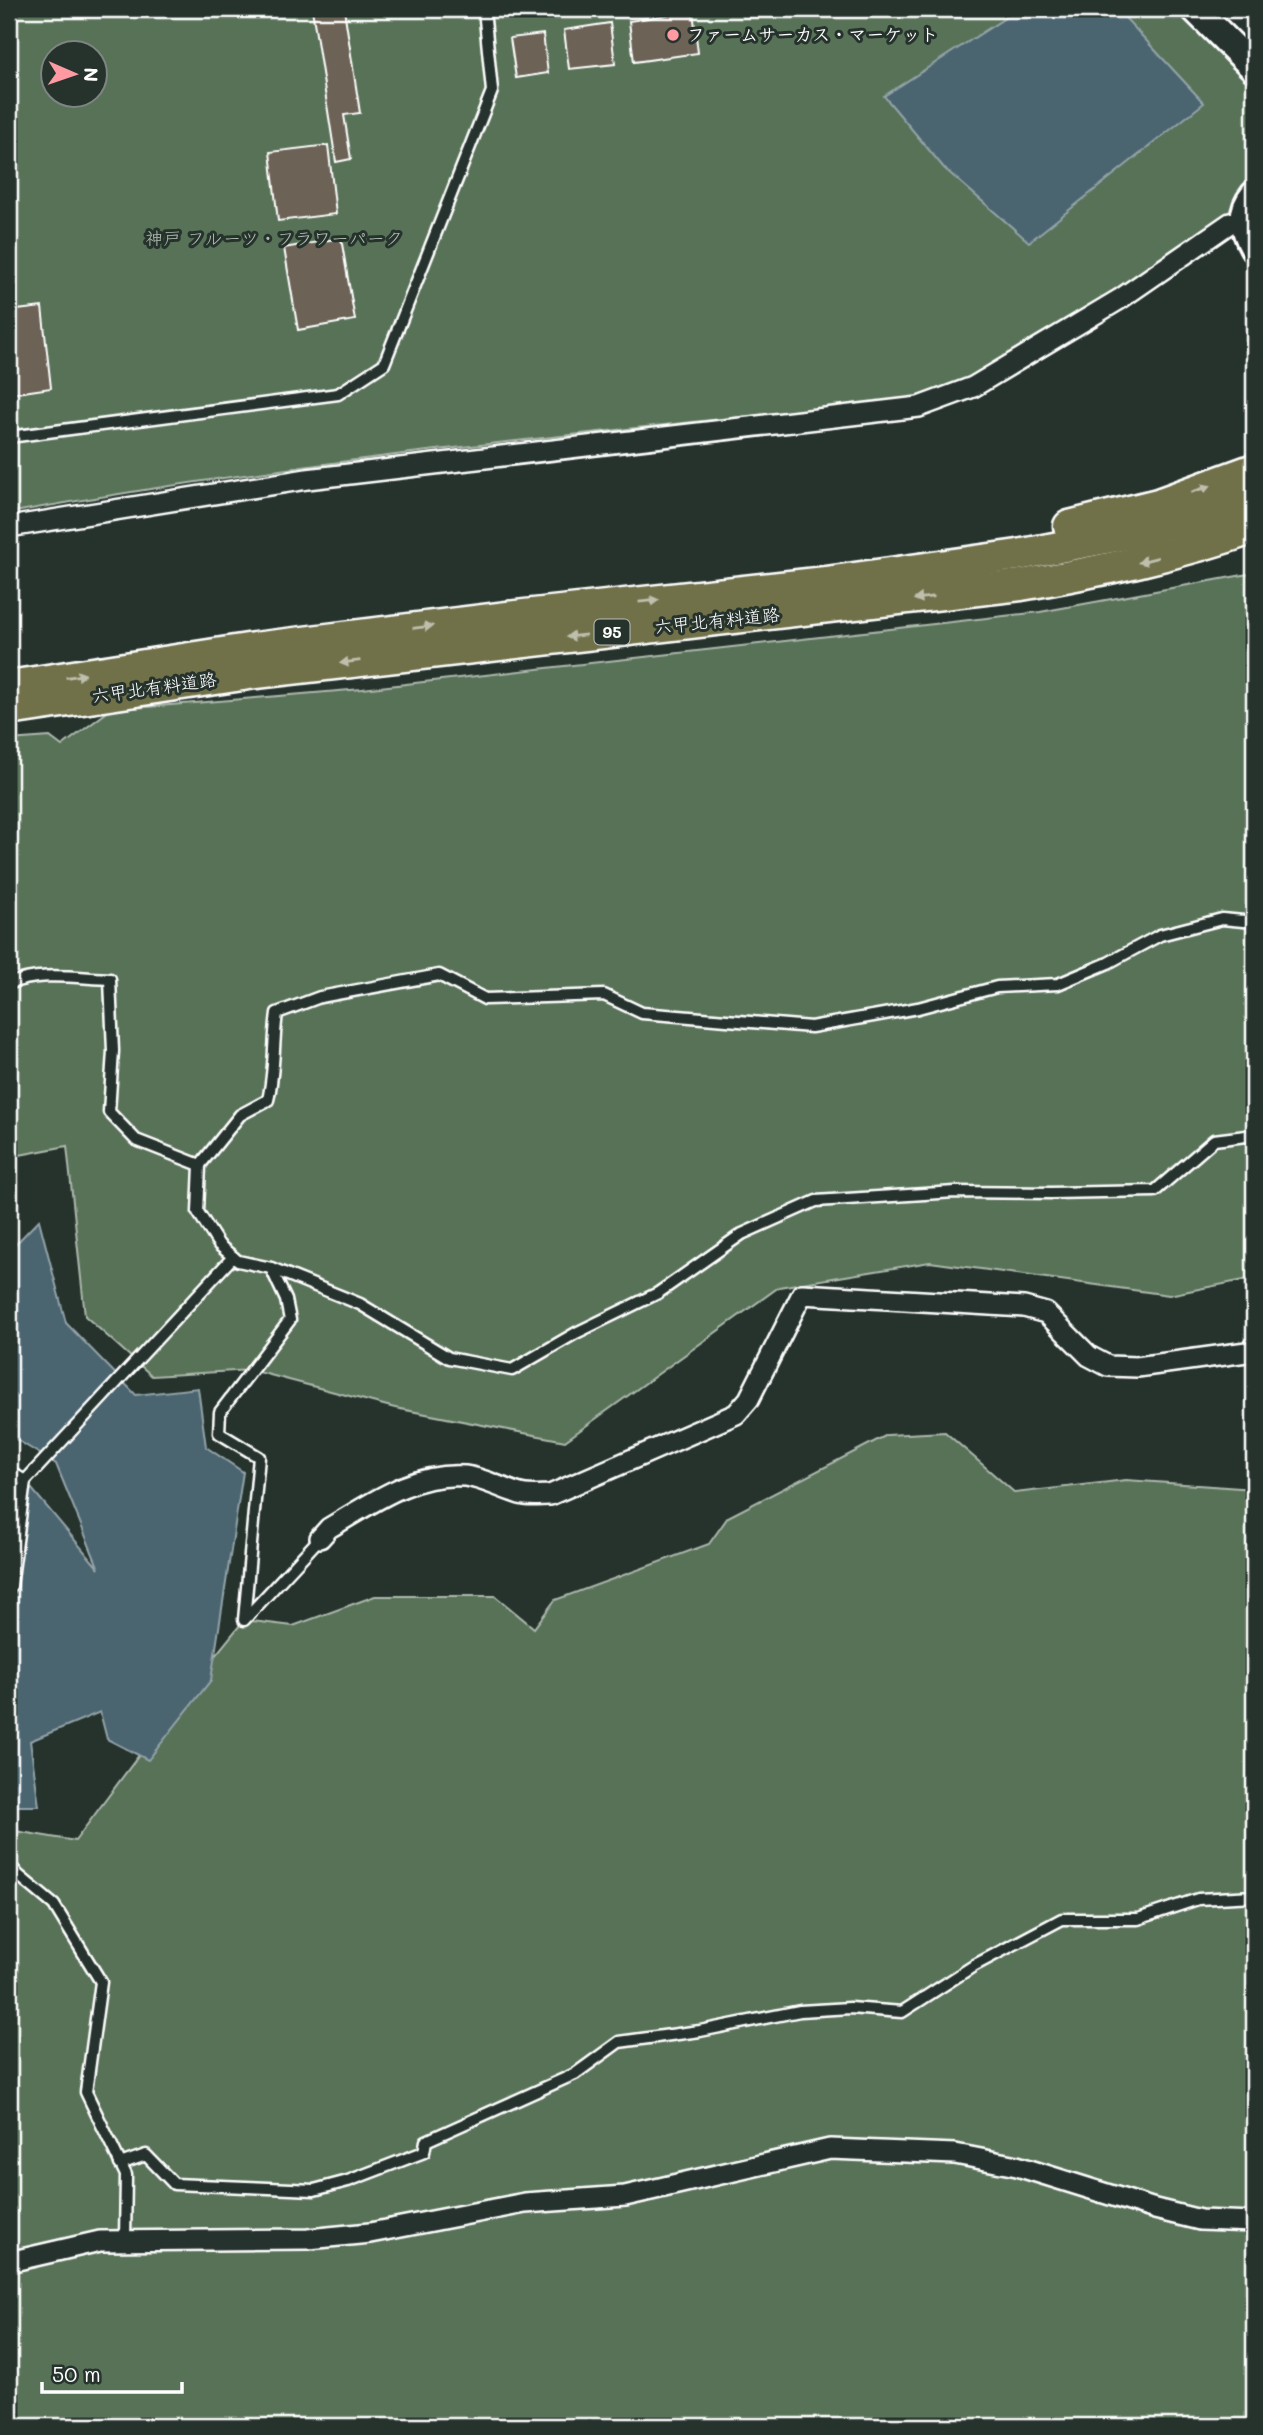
<svg xmlns="http://www.w3.org/2000/svg" width="1263" height="2435" font-family="Mali,'Klee One',sans-serif">
<style>
.green{fill:#587258;stroke:#acb8ac;stroke-width:2;fill-rule:evenodd}
.water{fill:#4b6570;stroke:#93a3a9;stroke-width:2}
.building{fill:#6c6256;stroke:#fff;stroke-width:2}
.lines{fill:none;stroke-linecap:round;stroke-linejoin:round}
.lane-casing{stroke:#fff;stroke-width:15}
.street-casing{stroke:#fff;stroke-width:24}
.secondary-casing{stroke:#fff;stroke-width:32}
.primary-casing{stroke:#fff;stroke-width:35}
.lane{stroke:#26332d;stroke-width:10}
.street{stroke:#26332d;stroke-width:19}
.secondary{stroke:#26332d;stroke-width:26}
.primary{stroke:#70704a;stroke-width:30}
.oneway{fill:#bfbfae}
.poi-dot{fill:#ff9aa2;stroke:#26332d;stroke-width:2.5}
.labels{text-anchor:middle;stroke-width:6;stroke-linejoin:round;paint-order:stroke}
.shield{fill:#26332d;stroke:#bec2c0;stroke-width:2}
.shield-label{font-size:16px;font-weight:bold;fill:#fff}
.poi-label{font-size:18px;font-weight:bold;fill:#fff;stroke:#26332d;text-anchor:start}
.park-label{font-size:18px;fill:#b4c0b4;stroke:#26332d}
.street-label{font-size:18px;fill:#fff;stroke:#26332d}
</style>
<rect width="100%" height="100%" fill="#26332d"/>
<filter id="ink" filterUnits="userSpaceOnUse"><feTurbulence type="fractalNoise" baseFrequency=".0143" numOctaves="2"/><feDisplacementMap in="SourceGraphic" scale="14" xChannelSelector="R" yChannelSelector="G"/><feConvolveMatrix kernelMatrix="1 2 1 2 8 2 1 2 1" color-interpolation-filters="sRGB"/></filter>
<g filter="url(#ink)">
<g class="green">
<path d="M9 9H1186L1254 78V188L1241 204 1151 270 969 381 913 399C611 431 307 458 9 513ZM52 52H94V94H52Z"/>
<path d="M1254 573V1278L1169 1295 930 1262 779 1287 565 1441 395 1408 251 1370 152 1376 85 1316 67 1146 9 1157V740L50 737 62 746 110 710 362 689 1040 612Z"/>
<path d="M945 1432 1015 1493 1126 1480 1254 1489V2426H9V1830L75 1841 192 1684 244 1620 293 1626 375 1596H495L534 1628 555 1600 709 1544 728 1517 887 1435Z"/>
</g>
<g class="water">
<path d="M1019 9H1117L1204 103 1029 242 944 168 884 96Z"/>
<path d="M39 1220 66 1323 136 1395 198 1388 206 1447 243 1472 211 1680 148 1760 107 1739 100 1712 30 1741 39 1806H9V1512L32 1489 99 1569 56 1464 9 1435V1251Z"/>
</g>
<g class="building">
<path d="M312 9H344L360 113 344 115 351 159 336 162Z"/>
<path d="M693 11 698 53 634 62 629 21Z"/>
<path d="M610 23 615 64 569 69 564 30Z"/>
<path d="M543 34 548 73 516 78 510 38Z"/>
<path d="M328 145 336 214 278 221 270 152Z"/>
<path d="M341 238 355 320 298 330 284 248Z"/>
<path d="M42 307 51 388 9 394V311Z"/>
</g>
<g class="lines">
<g class="lane-casing">
<g id="lane">
<path d="M9 437 338 394 384 364 492 91 484 9"/>
<path d="M9 984C39 971 78 978 110 979L113 1051 109 1112 136 1140 200 1165"/>
<path d="M271 1268 360 1304 449 1358 512 1370 576 1333 658 1293 742 1234 816 1201 955 1192 1051 1193 1155 1191 1214 1140 1254 1135"/>
<path d="M9 1471 25 1481 11 1586 9 1589"/>
<path d="M25 1481 233 1257"/>
<path d="M320 1538 244 1620 259 1457 219 1433 220 1412 290 1320 286 1300 271 1268 238 1261 219 1245 198 1212 200 1165 240 1115 268 1100C275 1071 273 1042 277 1013L320 997 439 975 485 999 604 995 642 1013 811 1027 918 1008 997 987 1058 984 1108 963 1160 935 1222 919 1254 922"/>
<path d="M9 1864 18 1875 54 1905 101 1982 86 2092 126 2175 125 2240"/>
<path d="M120 2164 146 2155 174 2184 314 2190 348 2181 424 2152 426 2141 575 2074 619 2042 700 2031 800 2011 850 2008 902 2012 975 1965 1062 1919H1138L1198 1899 1254 1896"/>
</g>
</g>
<g class="street-casing">
<g id="street">
<path d="M9 527 307 479 919 407 973 387 1120 299 1230 223 1244 220"/>
<path d="M320 1538 329 1528C372 1503 413 1472 465 1476 483 1478 500 1488 517 1493 526 1497 540 1495 550 1495L736 1414 749 1399 802 1294 1024 1307 1046 1313 1089 1356 1108 1366 1137 1367 1254 1351"/>
<path d="M9 2262 100 2241 308 2239 370 2233 525 2203 625 2196 830 2149 955 2154 1017 2166 1155 2209 1200 2220 1254 2222"/>
</g>
</g>
<g class="secondary-casing">
<g id="secondary">
<path d="M1195 9 1254 68"/>
<path d="M1254 195C1239 213 1244 230 1254 248"/>
</g>
</g>
<g class="primary-casing">
<g id="primary">
<path d="M1069 526 1158 504 1254 469"/>
<path d="M9 686 254 648 524 615 826 582 1018 555 1137 532 1254 500"/>
<path d="M9 710 256 673 1021 585C1101 571 1178 555 1254 528"/>
</g>
</g>
<use href="#lane" class="lane"/>
<use href="#street" class="street"/>
<use href="#secondary" class="secondary"/>
<use href="#primary" class="primary"/>
</g>
<defs><path id="oneway-solid" d="M-6-.8H1V-3.2L6.5 0L1 3.2V.8H-6Z" transform="scale(1.75)"/></defs>
<g class="oneway">
<use href="#oneway-solid" transform="translate(1201 489) rotate(-19)"/>
<use href="#oneway-solid" transform="translate(1148 560) rotate(165)"/>
<use href="#oneway-solid" transform="translate(924 598) rotate(173)"/>
<use href="#oneway-solid" transform="translate(649 601) rotate(-6)"/>
<use href="#oneway-solid" transform="translate(423 627) rotate(-7)"/>
<use href="#oneway-solid" transform="translate(576 636) rotate(174)"/>
<use href="#oneway-solid" transform="translate(350 662) rotate(173)"/>
<use href="#oneway-solid" transform="translate(76 676) rotate(-9)"/>
</g>
</g>
<circle class="poi-dot" cx="673" cy="35" r="7"/>
<g class="labels">
<rect class="shield" x="594.5" y="619.5" width="35" height="25" rx="5"/>
<g class="shield-label">
<text x="612" y="638">95</text>
</g>
<g class="poi-label">
<text x="687" y="41">ファームサーカス・マーケット</text>
</g>
<g class="park-label">
<text x="274" y="245">神戸 フルーツ・フラワーパーク</text>
</g>
<g class="street-label">
<text transform="translate(717 621) rotate(-6)" y="6">六甲北有料道路</text>
<text transform="translate(154 688) rotate(-8)" y="6">六甲北有料道路</text>
</g>
</g>
<rect width="1263" height="2435" fill="none" stroke="#26332d" stroke-width="35"/>
<rect x="18" y="18" width="1228" height="2400" fill="none" stroke="#fff" stroke-width="2.5" filter="url(#ink)"/>
<g transform="translate(74 74) rotate(92)"><circle r="33" fill="#26332d" stroke="#7d8581" stroke-width="2"/>
<path d="M0-5L12 26L0 18L-12 26Z" fill="#ff9aa2"/>
<text y="-10" font-size="19" font-weight="bold" text-anchor="middle" fill="#ffffff">N</text>
</g>
<path d="M42 2382v10h140v-10" fill="none" stroke="#ffffff" stroke-width="3.5"/>
<text x="52" y="2382" font-size="21" fill="#ffffff" stroke="#26332d" stroke-width="5" paint-order="stroke">50 m</text>
</svg>
